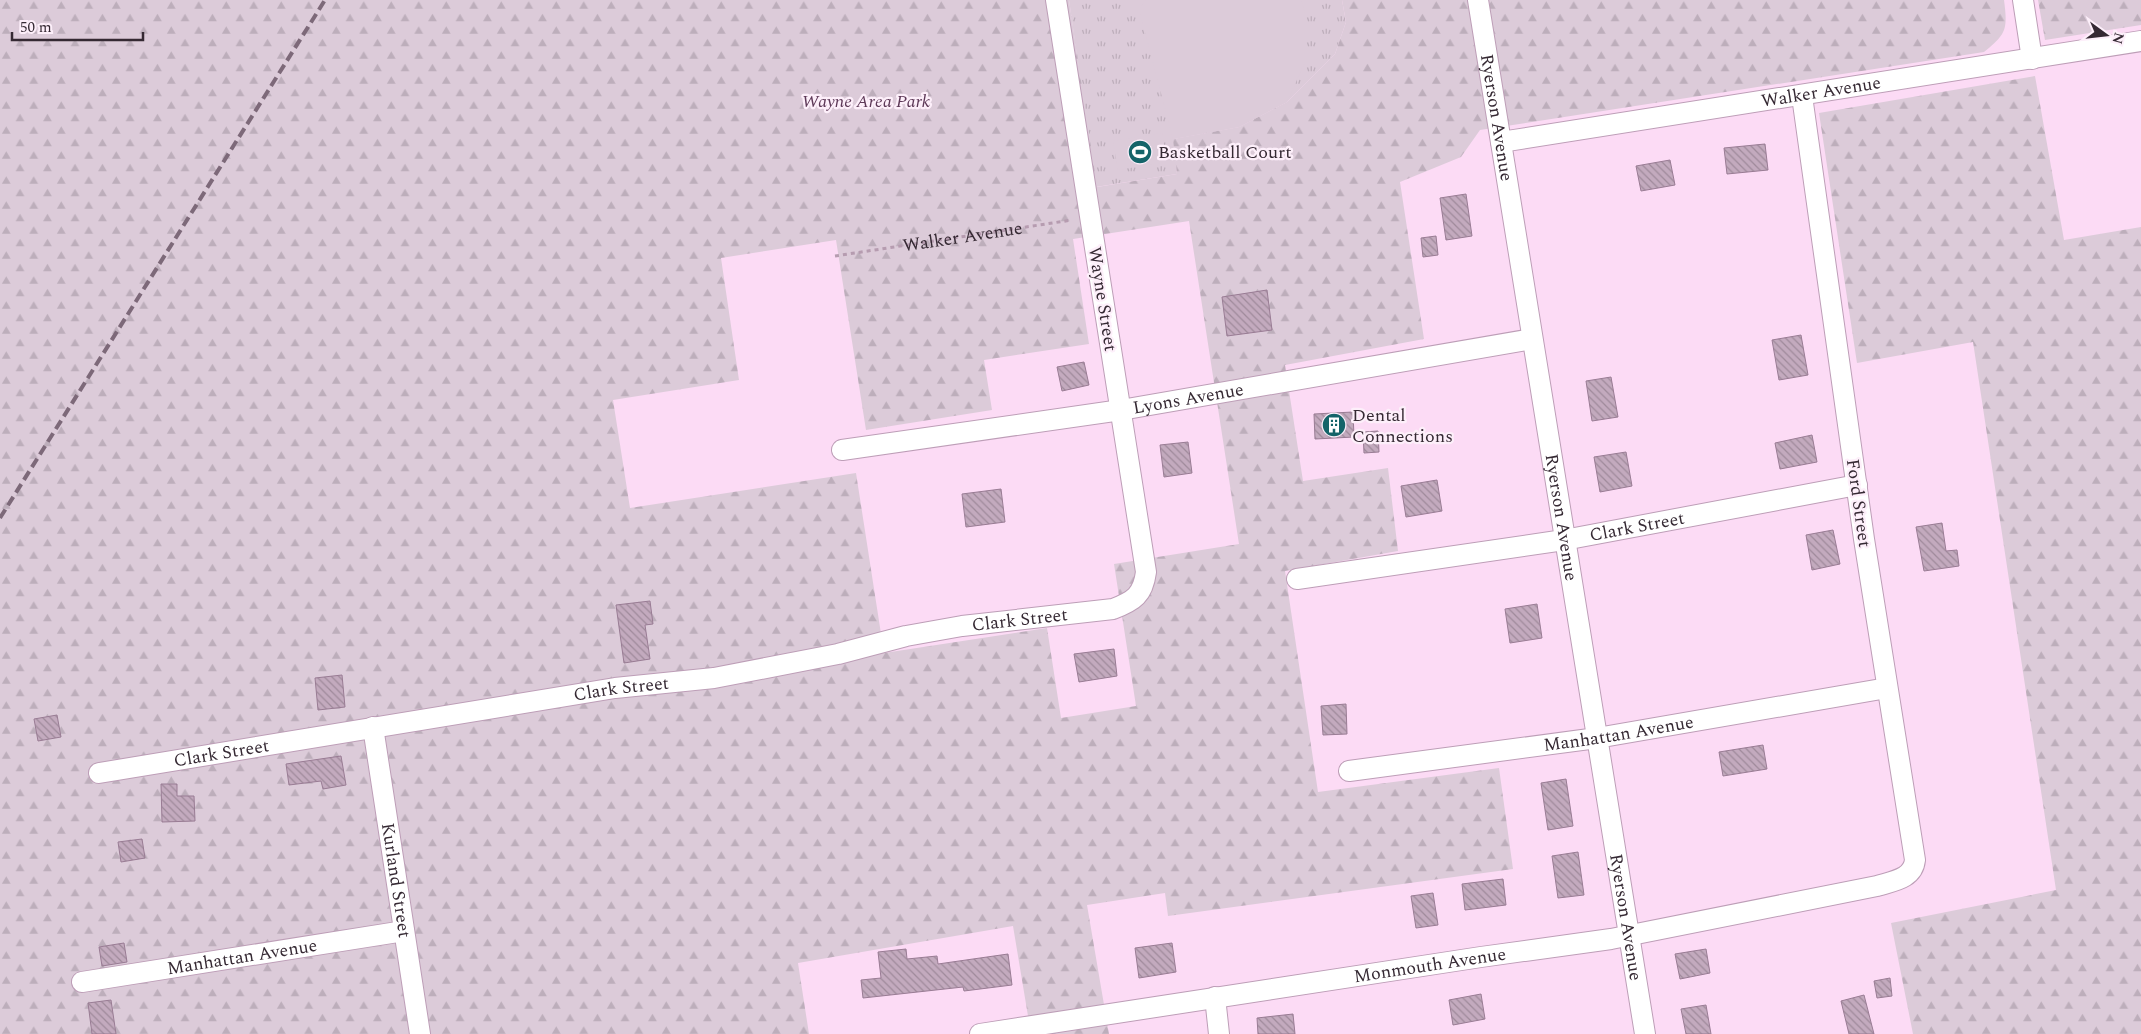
<svg xmlns="http://www.w3.org/2000/svg" width="2141" height="1034" font-family="Spectral,serif">
<style>
.grass{fill:url(#grass-tufts)}
.forest{fill:url(#forest-firs);fill-rule:evenodd}
.garden{fill:#dccbd9}
.building{fill:url(#building-back-hatch);stroke:#997c94}
.lines{fill:none;stroke-linecap:round;stroke-linejoin:round}
.minor-casing{stroke:#bd9eb7;stroke-width:22}
.path{stroke:#b69cb0;stroke-width:3;stroke-dasharray:4 4;stroke-linecap:butt}
.minor{stroke:#fff;stroke-width:20}
.rail{stroke:#7d6979;stroke-width:4;stroke-dasharray:10 5;stroke-linecap:butt}
.labels{text-anchor:middle;stroke-width:4.5;stroke-linejoin:round;paint-order:stroke}
.street-label{font-size:18px;fill:#352933;stroke:#fdeffa}
.park-label{font-size:18px;font-style:italic;fill:#5d3857;stroke:#fdeffa}
.poi-label{font-size:18px;fill:#352933;stroke:#fdeffa;text-anchor:start}
</style>
<defs>
<pattern id="grass-tufts" width="24" height="20" patternUnits="userSpaceOnUse" patternTransform="scale(1.25)"><rect width="24" height="20" fill="#dccbd9"/><path d="M3 7l-1-3M5 7V3M7 7l1-3M15 17l-1-3M17 17v-4M19 17l1-3" fill="none" stroke="#bdaebb"/></pattern>
<pattern id="forest-firs" width="22" height="20" patternUnits="userSpaceOnUse" patternTransform="scale(1.25)"><rect width="22" height="20" fill="#dccbd9"/><path d="M5 1l3.5 6h-7zM16 11l3.5 6h-7z" fill="#bdaebb"/></pattern>
<pattern id="building-back-hatch" width="6" height="6" patternUnits="userSpaceOnUse" patternTransform="scale(1.25)"><rect width="6" height="6" fill="#c3aabe"/><path d="M-1 5l2 2M0 0l6 6M5-1l2 2" fill="none" stroke="#9f8a9b"/></pattern>
</defs>
<rect width="100%" height="100%" fill="#fcdbf5"/>
<path class="grass" d="M1069 0H1342L1346 22 1335 54 1287 102 1239 127 1174 139 1177 174 1096 187Z"/>
<g class="forest">
<path d="M0 0H1069L1097 187 1177 174 1173 139 1239 127 1287 102 1335 54 1346 22 1342 0H2004C2008 30 2006 34 1984 52L1480 130 1461 157 1400 182 1424 339 1285 365 1303 481 1388 468 1398 551 1285 571 1318 792 1499 768 1513 869 1168 916 1165 893 1087 905 1109 1034H1031L1013 926 798 963 809 1034H0ZM1189 221 1239 544 1114 564 1136 706 1061 718 1047 628 884 653 856 473 630 508 613 400 739 380 721 258 836 240 866 430 992 410 984 360 1089 344 1073 239Z"/>
<path d="M2038 0H2141V25L2045 40Z"/>
<path d="M2035 76 2064 240 2141 227V1034H1913L1891 923 2056 890 1973 342 1857 363 1819 113Z"/>
</g>
<g class="garden">
<path d="M1146 0H1301L1305 13V62L1287 102 1239 127 1173 139 1139 9Z"/>
<path d="M1162 133 1167 162 1118 170 1113 141Z"/>
</g>
<g class="building">
<path d="M1765 144 1768 170 1727 174 1724 148Z"/>
<path d="M1670 160 1675 185 1641 191 1636 166Z"/>
<path d="M1466 194 1472 236 1446 240 1440 198Z"/>
<path d="M1436 236 1438 255 1423 257 1421 238Z"/>
<path d="M1267 290 1272 330 1227 336 1222 297Z"/>
<path d="M1801 335 1808 375 1779 380 1772 340Z"/>
<path d="M1084 362 1089 385 1062 391 1057 367Z"/>
<path d="M1611 377 1618 417 1592 421 1586 381Z"/>
<path d="M1353 412 1354 437 1315 439 1314 414Z"/>
<path d="M1378 431 1379 452 1364 453 1363 432Z"/>
<path d="M1812 435 1817 462 1780 469 1775 443Z"/>
<path d="M1188 442 1192 473 1164 477 1160 445Z"/>
<path d="M1626 452 1632 486 1600 492 1594 457Z"/>
<path d="M1437 480 1442 511 1406 517 1401 486Z"/>
<path d="M1001 489 1005 522 966 527 962 494Z"/>
<path d="M1942 523 1946 551 1957 550 1959 566 1924 571 1916 527Z"/>
<path d="M1833 530 1840 564 1812 570 1806 535Z"/>
<path d="M650 601 653 624 645 625 650 659 624 663 616 605Z"/>
<path d="M1537 604 1542 638 1510 643 1505 609Z"/>
<path d="M1114 649 1117 676 1079 682 1074 654Z"/>
<path d="M342 675 345 707 318 710 315 678Z"/>
<path d="M1346 704 1347 734 1323 735 1321 706Z"/>
<path d="M57 715 61 737 38 741 34 719Z"/>
<path d="M1763 745 1767 769 1723 776 1719 752Z"/>
<path d="M341 756 346 785 323 789 321 781 289 785 286 764Z"/>
<path d="M1566 779 1573 826 1548 830 1541 783Z"/>
<path d="M161 784H177V796H194L195 821 162 822Z"/>
<path d="M142 839 145 858 121 862 118 842Z"/>
<path d="M1578 852 1584 895 1558 898 1552 856Z"/>
<path d="M1503 879 1506 905 1465 910 1462 884Z"/>
<path d="M1433 893 1438 925 1416 928 1411 896Z"/>
<path d="M124 943 127 962 102 966 99 947Z"/>
<path d="M1172 943 1176 972 1139 978 1135 948Z"/>
<path d="M906 949 907 959 937 956 938 964 1008 954 1012 985 964 991 963 987 863 998 861 980 881 978 878 952Z"/>
<path d="M1706 949 1710 973 1680 979 1675 954Z"/>
<path d="M1890 978 1892 996 1877 998 1874 981Z"/>
<path d="M1481 994 1485 1019 1453 1025 1449 1000Z"/>
<path d="M1864 995 1874 1034H1849L1841 1001Z"/>
<path d="M111 1000 116 1034H92L88 1003Z"/>
<path d="M1706 1005 1711 1034H1686L1681 1009Z"/>
<path d="M1293 1014 1295 1034H1258L1257 1018Z"/>
</g>
<g class="lines">
<g class="minor-casing">
<g id="minor">
<path id="s2" d="M1478 0 1645 1034"/>
<path d="M2023 0 2032 59"/>
<path id="s3" d="M1501 142 2141 41"/>
<path id="s4" d="M842 450 1121 410 1532 339"/>
<path id="s5" d="M1297 579 1564 540 1857 485"/>
<path id="s6" d="M373 727 420 1034"/>
<path id="s7" d="M1349 771 1597 738 1887 688"/>
<path id="s8" d="M99 773 615 688 714 678 838 654 906 636 962 626 1113 609C1134 601 1143 595 1146 572L1056 0"/>
<path id="s9" d="M82 982 404 931"/>
<path d="M1215 997 1219 1034"/>
<path id="s10" d="M980 1034 1481 957 1611 939 1877 886C1893 881 1913 879 1915 860L1864 539 1802 96"/>
</g>
</g>
<path class="path" id="s1" d="M835 256 1072 220"/>
<use href="#minor" class="minor"/>
<path class="rail" d="M0 518 325 0"/>
</g>
<defs>
<g id="stadium-disc" transform="scale(1.25)"><circle r="9.5" fill="#146469" stroke="#fdeffa"/><path d="M0-5a6.5 5 0 1 0 0 10a6.5 5 0 1 0 0-10ZM-3.5-1.8h7v3.6h-7Z" fill="#fff"/></g>
<g id="building-disc" transform="scale(1.25)"><circle r="9.5" fill="#146469" stroke="#fdeffa"/><path d="M-4-6H4V6H1V3H-1V6H-4ZM-2.5-4.3h1.7v1.8h-1.7ZM.8-4.3h1.7v1.8H.8ZM-2.5-1h1.7V.8h-1.7ZM.8-1h1.7V.8H.8Z" fill="#fff"/></g>
</defs>
<g fill-rule="evenodd">
<use href="#stadium-disc" x="1140" y="152"/>
<use href="#building-disc" x="1334" y="425"/>
</g>
<g class="labels">
<g class="street-label">
<text dy="6" stroke="none"><textPath href="#s3" startOffset="324">Walker Avenue</textPath></text>
<text dy="6" stroke="none"><textPath href="#s2" startOffset="119">Ryerson Avenue</textPath></text>
<text dy="6" stroke="none"><textPath href="#s1" startOffset="129">Walker Avenue</textPath></text>
<text transform="translate(1103 299) rotate(81)" y="6">Wayne Street</text>
<text dy="6" stroke="none"><textPath href="#s4" startOffset="350">Lyons Avenue</textPath></text>
<text transform="translate(1859 503) rotate(82)" y="6">Ford Street</text>
<text dy="6" stroke="none"><textPath href="#s2" startOffset="524">Ryerson Avenue</textPath></text>
<text dy="6" stroke="none"><textPath href="#s5" startOffset="344">Clark Street</textPath></text>
<text dy="6" stroke="none"><textPath href="#s8" startOffset="934">Clark Street</textPath></text>
<text dy="6" stroke="none"><textPath href="#s8" startOffset="529">Clark Street</textPath></text>
<text dy="6" stroke="none"><textPath href="#s7" startOffset="272">Manhattan Avenue</textPath></text>
<text dy="6" stroke="none"><textPath href="#s8" startOffset="124">Clark Street</textPath></text>
<text dy="6" stroke="none"><textPath href="#s6" startOffset="155">Kurland Street</textPath></text>
<text dy="6" stroke="none"><textPath href="#s2" startOffset="929">Ryerson Avenue</textPath></text>
<text dy="6" stroke="none"><textPath href="#s9" startOffset="162">Manhattan Avenue</textPath></text>
<text dy="6" stroke="none"><textPath href="#s10" startOffset="455">Monmouth Avenue</textPath></text>
</g>
<g class="park-label">
<text x="866" y="107">Wayne Area Park</text>
</g>
<g class="poi-label">
<text x="1158" y="158">Basketball Court</text>
<text x="1352" y="421">Dental<tspan x="1352" dy="21">Connections</tspan></text>
</g>
</g>
<g transform="translate(2106 35) rotate(105)" stroke="#fdeffa" stroke-width="4" paint-order="stroke">
<path d="M0-4L9 19L0 12L-9 19Z" fill="#352933"/>
<text y="-8" font-size="14" font-weight="bold" text-anchor="middle" fill="#352933">N</text>
</g>
<path d="M12 32v8h131v-8" fill="none" stroke="#352933" stroke-width="2.5"/>
<text x="20" y="32" font-size="15" fill="#352933" stroke="#fdeffa" stroke-width="4" paint-order="stroke">50 m</text>
</svg>
